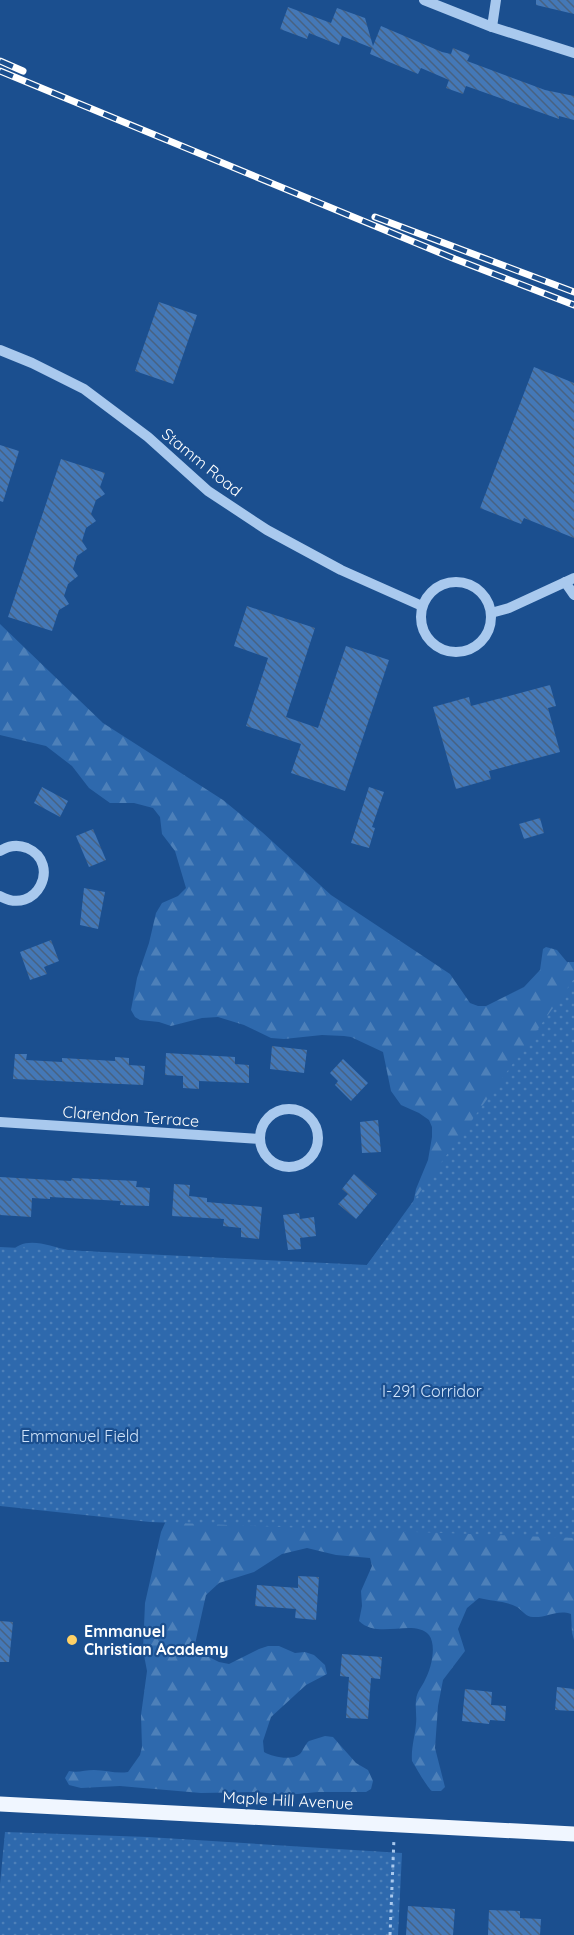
<svg xmlns="http://www.w3.org/2000/svg" width="574" height="1935" font-family="Quicksand,sans-serif">
<style>
.forest{fill:url(#forest-firs)}
.park{fill:url(#park-dots)}
.building{fill:url(#building-back-hatch)}
.lines{fill:none;stroke-linecap:round;stroke-linejoin:round}
.path{stroke:#a9c9ee;stroke-width:3;stroke-dasharray:3 4.5;stroke-linecap:butt}
.minor{stroke:#a9c9ee;stroke-width:10}
.major{stroke:#f0f6ff;stroke-width:15}
.rail-casing{stroke:#fff;stroke-width:7}
.rail{stroke:#1b4f8f;stroke-width:4.5;stroke-dasharray:14;stroke-linecap:butt}
.poi-dot{fill:#ffd166;stroke:#1b4f8f;stroke-width:2}
.labels{text-anchor:middle;stroke-width:4.5;stroke-linejoin:round;paint-order:stroke}
.street-label{font-size:16px;fill:#fff;stroke:#1b4f8f}
.park-label{font-size:16px;fill:#cfe3fa;stroke:#1b4f8f}
.poi-label{font-size:16px;font-weight:bold;fill:#fff;stroke:#1b4f8f;text-anchor:start}
</style>
<defs>
<pattern id="forest-firs" width="22" height="20" patternUnits="userSpaceOnUse" patternTransform="scale(1.5)"><rect width="22" height="20" fill="#2e69ad"/><path d="M5 1l3.5 6h-7zM16 11l3.5 6h-7z" fill="#4d80b9"/></pattern>
<pattern id="park-dots" width="8" height="8" patternUnits="userSpaceOnUse" patternTransform="scale(1.5)"><rect width="8" height="8" fill="#2e69ad"/><path d="M2 2h.1M6 6h.1" fill="none" stroke="#4d80b9" stroke-width="1.8" stroke-linecap="round"/></pattern>
<pattern id="building-back-hatch" width="6" height="6" patternUnits="userSpaceOnUse" patternTransform="scale(1.5)"><rect width="6" height="6" fill="#4478b7"/><path d="M-1 5l2 2M0 0l6 6M5-1l2 2" fill="none" stroke="#486282"/></pattern>
</defs>
<rect width="100%" height="100%" fill="#1b4f8f"/>
<path class="forest" d="M0 624 103 723 223 800 262 832 331 895 450 974 470 1003 478 1006H486L524 987 540 970 543 949 546 947 557 950 567 962H574V1640L572 1633 571 1614C557 1609 547 1618 533 1617 526 1617 523 1611 517 1607 506 1601 491 1601 479 1598L467 1608 458 1629 465 1651 443 1680 438 1706 435 1748 445 1787 441 1791H432C428 1789 415 1766 412 1761 411 1748 415 1736 416 1724 417 1716 415 1708 416 1700 417 1691 422 1687 425 1680 431 1669 437 1646 429 1635 414 1618 378 1640 359 1621L362 1606 361 1591 372 1566 370 1558 336 1555 307 1548 282 1554 254 1572 219 1583 206 1595 193 1653 197 1657H209L219 1662 229 1664 259 1649 268 1646H279L295 1653 305 1652 314 1655 325 1665 327 1674 306 1685 271 1717 263 1741 264 1752C273 1757 291 1761 300 1754 303 1751 305 1744 309 1741L325 1736 333 1737 356 1763 368 1770 373 1781 371 1789 366 1792H318L287 1795 257 1792 201 1793 120 1786 81 1788 69 1785 65 1778 69 1771C78 1773 85 1770 94 1770 106 1770 116 1774 128 1772L140 1755 142 1747 141 1715 147 1671 143 1650 145 1603 161 1532 169 1514 9 1254C24 1234 48 1246 68 1250L363 1270 413 1204 416 1189 428 1160 432 1137V1127L429 1120 419 1113 401 1105 391 1091 383 1052 351 1037 344 1036 322 1035 284 1039 271 1038 244 1025 218 1017 202 1018 171 1026 159 1022 140 1020 135 1017 131 1010 137 978 149 943 156 913 162 903 178 896 186 888 175 851 162 834 160 817 153 808 134 803H110L89 788 72 766 46 746 0 735Z"/>
<g class="park">
<path d="M574 979V1538L150 1522 0 1506V1247L367 1265Z"/>
<path d="M5 1832 148 1837 402 1853 398 1935H0V1884Z"/>
</g>
<g class="building">
<path d="M536 0H574V14L536 5Z"/>
<path d="M288 7 331 23 337 8 365 18 373 46 381 26 442 52 451 54 453 48 470 55 467 61 545 90 574 96V120L559 116V119L466 86 463 94 446 88 449 80 421 68 418 74 370 54 372 48 342 36 339 45 309 33 307 39 280 29Z"/>
<path d="M159 302 197 315 173 384 135 371Z"/>
<path d="M534 367 574 383V538L524 518 521 524 480 508Z"/>
<path d="M0 445 19 451 3 502 0 501Z"/>
<path d="M61 459 105 473 100 487 105 494 96 500 91 514 96 521 86 528 82 541 87 549 77 556 73 569 78 576 68 584 64 596 69 604 59 610 52 631 8 617Z"/>
<path d="M247 606 315 628 286 717 318 728 346 646 389 660 345 791 291 773 301 744 246 726 268 658 234 646Z"/>
<path d="M550 685 556 706 548 708 560 752 489 771 491 779 456 789 433 707 469 697 471 706Z"/>
<path d="M42 787 68 801 60 817 34 803Z"/>
<path d="M369 787 384 792 372 827 375 828 369 848 351 843Z"/>
<path d="M540 818 544 833 524 839 519 824Z"/>
<path d="M93 829 106 860 89 867 76 836Z"/>
<path d="M84 888 105 892 98 929 80 925Z"/>
<path d="M51 940 59 961 44 967 47 974 30 980 20 952Z"/>
<path d="M272 1046 307 1050 304 1073 270 1069Z"/>
<path d="M166 1053 235 1057V1064L249 1065V1083L199 1081V1089L183 1088V1076L165 1075Z"/>
<path d="M15 1054H27L26 1060 62 1062V1058L115 1061V1057L129 1058V1065L145 1066 143 1085 13 1079Z"/>
<path d="M343 1059 368 1083 351 1101 335 1085 338 1081 330 1073Z"/>
<path d="M378 1120 381 1152 362 1153 360 1122Z"/>
<path d="M354 1174 377 1194 356 1219 338 1204 348 1194 342 1189Z"/>
<path d="M0 1177 71 1181 72 1178 137 1181 136 1187 150 1188 149 1206 120 1205 121 1201 50 1197V1199L32 1198 31 1217 0 1215Z"/>
<path d="M174 1184 190 1185 189 1196 207 1198V1202L262 1207 259 1239 241 1237V1228L223 1226 224 1219 172 1216Z"/>
<path d="M299 1213 300 1219 314 1217 316 1236 300 1238 301 1249 288 1250 283 1215Z"/>
<path d="M298 1576 319 1577 316 1620 295 1618 296 1609 255 1606 257 1585 298 1588Z"/>
<path d="M0 1621 13 1622 9 1662H0Z"/>
<path d="M342 1654 382 1657 380 1679 371 1678 368 1719 346 1718 349 1677 340 1676Z"/>
<path d="M557 1687 574 1689V1711L555 1710Z"/>
<path d="M465 1689 492 1692 491 1705 506 1706 505 1721 490 1720 489 1724 462 1721Z"/>
<path d="M408 1906 455 1909 453 1935H406Z"/>
<path d="M489 1910 520 1911V1918L541 1919 540 1935H488Z"/>
</g>
<g class="lines">
<path class="path" d="M390 1935 394 1838"/>
<g class="minor">
<path d="M424 0 492 27 574 53"/>
<path d="M492 27 496 0"/>
<path d="M0 350 32 363 84 389 148 437 208 491 267 530 341 570 422 606"/>
<circle cx="456" cy="617" r="35"/>
<path d="M565 582 574 595"/>
<path d="M491 613 509 608 574 578"/>
<path d="M0 851C8 846 17 844 27 848 62 863 37 917 0 896"/>
<circle cx="289" cy="1138" r="29"/>
<path d="M0 1122 260 1139"/>
</g>
<path class="major" d="M0 1804 574 1834"/>
<g class="rail-casing">
<g id="rail">
<path d="M0 61 23 71"/>
<path d="M0 71 455 259 574 305"/>
<path d="M375 217 574 292"/>
</g>
</g>
<use href="#rail" class="rail"/>
</g>
<circle class="poi-dot" cx="72" cy="1640" r="6"/>
<g class="labels">
<g class="street-label">
<text transform="translate(202 462) rotate(39)" y="6">Stamm Road</text>
<text transform="translate(131 1116) rotate(4)" y="6">Clarendon Terrace</text>
<text transform="translate(288 1800) rotate(3)" y="6">Maple Hill Avenue</text>
</g>
<g class="park-label">
<text x="432" y="1397">I-291 Corridor</text>
<text x="80" y="1442">Emmanuel Field</text>
</g>
<g class="poi-label">
<text x="84" y="1637">Emmanuel<tspan x="84" dy="18">Christian Academy</tspan></text>
</g>
</g>
</svg>
